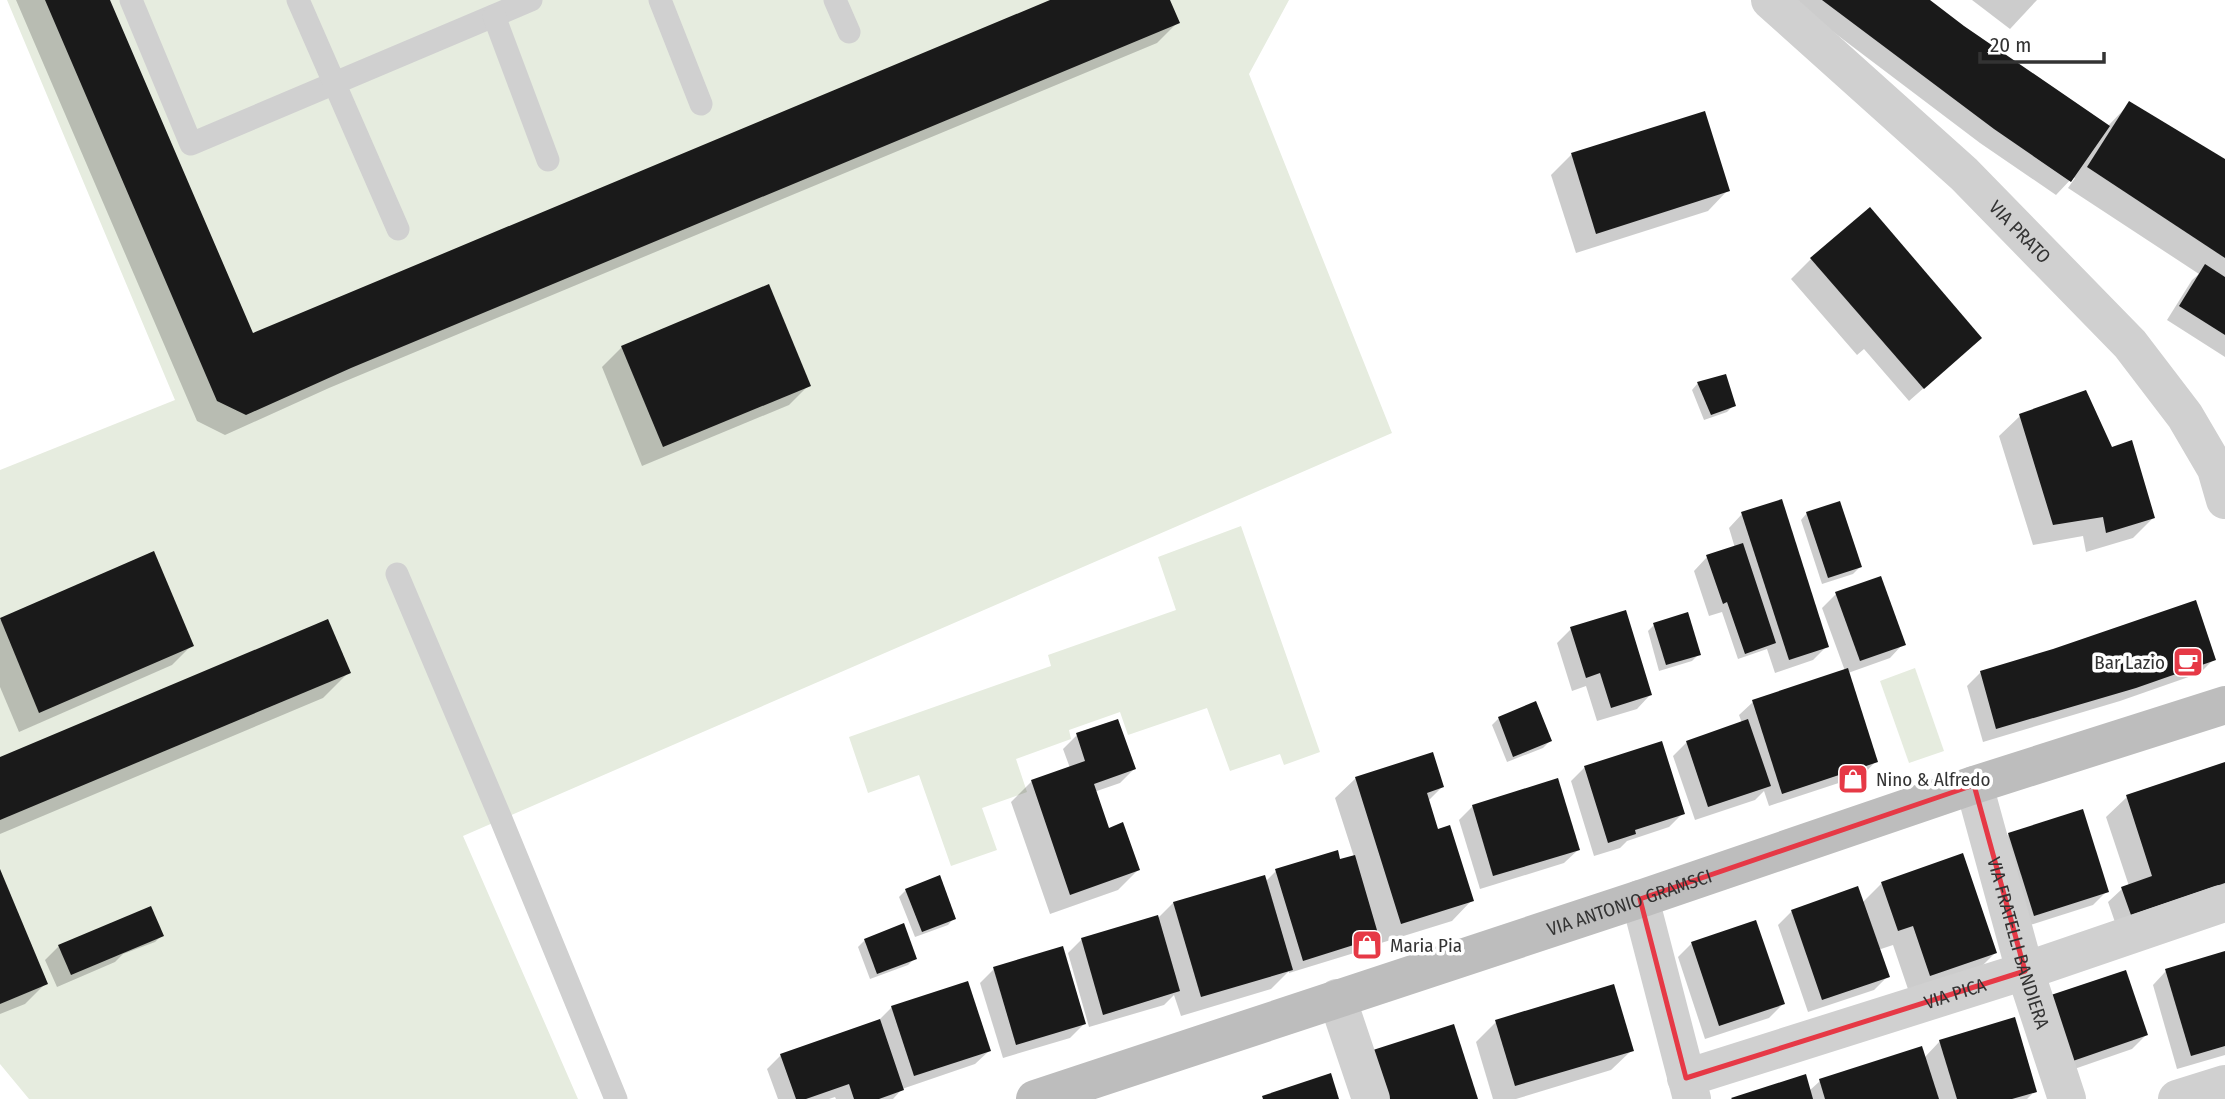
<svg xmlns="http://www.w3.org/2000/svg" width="2225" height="1099" font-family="'Fira Sans Condensed',sans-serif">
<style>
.green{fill:#e6ecdf}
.shadow{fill:#0003}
.building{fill:#1a1a1a}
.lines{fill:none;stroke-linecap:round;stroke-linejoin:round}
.lane{stroke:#d0d0d0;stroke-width:23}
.street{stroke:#d0d0d0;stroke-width:38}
.secondary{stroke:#bdbdbd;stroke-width:38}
.marked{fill:none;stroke:#e63946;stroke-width:5;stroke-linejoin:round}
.labels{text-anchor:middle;stroke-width:7;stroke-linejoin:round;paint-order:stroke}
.street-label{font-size:19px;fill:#333;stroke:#fff}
.poi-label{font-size:19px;fill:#333;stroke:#fff;text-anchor:start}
</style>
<rect width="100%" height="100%" fill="#fff"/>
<g class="green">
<path d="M7 0H1289L1249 74 1392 433 463 836 578 1099H29L0 1064V470L175 400Z"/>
<path d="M1241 526 1320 752 1284 765 1280 754 1230 771 1207 708 1128 735 1120 712 1069 730 1071 739 1016 759 1027 792 982 808 997 850 951 866 919 775 868 793 849 737 1051 666 1048 655 1176 610 1158 557Z"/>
<path d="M1915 668 1944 751 1909 763 1880 681Z"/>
</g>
<g class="shadow">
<path d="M16 0H108L252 335 1055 0H1168L1177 23 1157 43 329 388 225 435 197 421Z"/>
<path d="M1791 0H1925L2107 127 2130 103 2225 163V357L2167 320 2192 280 2199 274 2068 188 2075 178 2073 177 2056 195 1980 143Z"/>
<path d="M1972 0H2037L2010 29Z"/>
<path d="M1704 113 1728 190 1708 211 1576 253 1551 175 1571 155Z"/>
<path d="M1811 259 1966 351 1909 401 1864 349 1857 355 1791 279Z"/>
<path d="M622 347 809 385 789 405 642 466 602 367Z"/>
<path d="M1698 383 1734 405 1727 412 1704 420 1692 390Z"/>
<path d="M2020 416 2111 449 2153 518 2133 538 2086 552 2083 536 2033 545 1999 436Z"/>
<path d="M1807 513 1860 567 1853 574 1822 584 1801 520Z"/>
<path d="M1742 514 1827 646 1813 660 1775 673 1767 649 1738 659 1722 612 1709 616 1694 571 1707 557 1735 548 1729 528Z"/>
<path d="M153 554 192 645 172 665 19 732 0 687V620Z"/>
<path d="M1836 594 1903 644 1890 658 1848 673 1876 761 1863 775 1769 806 1764 791 1755 800 1695 820 1673 756 1687 742 1742 723 1739 715 1753 702 1845 671 1822 608Z"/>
<path d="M1654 625 1699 654 1692 661 1659 671 1648 631Z"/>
<path d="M1571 629 1650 695 1637 709 1597 721 1586 686 1572 691 1557 643Z"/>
<path d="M2214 659 2200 673 2120 701 1983 742 1967 686 1981 672Z"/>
<path d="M349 672 323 698 0 834V759Z"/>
<path d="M1499 718 1550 741 1543 748 1507 762 1492 725Z"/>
<path d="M1077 735 1134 769 1120 783 1094 792 1107 830 1138 870 1118 890 1050 914 1011 802 1032 781 1070 768 1063 749Z"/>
<path d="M1661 743 1683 813 1669 827 1627 841 1620 848 1594 856 1571 781 1584 768Z"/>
<path d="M2225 764V891L2117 928 2108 902 2122 889 2129 886 2106 817 2127 797Z"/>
<path d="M1356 778 1442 787 1428 801 1437 831 1472 900 1452 921 1381 943 1378 935 1364 950 1289 973V971L1271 989 1181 1016 1174 995 1164 1005 1089 1027 1068 953 1082 939 1157 919 1173 903 1266 881 1276 871 1339 861 1354 857 1335 798Z"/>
<path d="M1473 806 1578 850 1564 863 1480 889 1459 820Z"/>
<path d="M2009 834 2107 891 2093 905 2021 928 1995 848Z"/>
<path d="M0 874 46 983 25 1004 0 1014Z"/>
<path d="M1882 883 1995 953 1975 973 1910 995 1893 945 1878 950 1888 976 1874 990 1808 1012 1778 925 1792 911 1862 903Z"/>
<path d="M906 890 954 918 948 925 915 937 899 897Z"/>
<path d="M162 935 155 942 123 954 115 962 57 987 45 960 59 946Z"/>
<path d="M865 940 915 958 908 965 870 979 858 947Z"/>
<path d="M1692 943 1783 1004 1769 1018 1705 1039 1678 957Z"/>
<path d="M2225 953V1055L2177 1069 2153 985 2166 971Z"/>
<path d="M994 969 1084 1024 1070 1038 1003 1058 980 983Z"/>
<path d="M2049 998 2146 1035 2132 1049 2057 1075Z"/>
<path d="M892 1007 989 1051 975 1064 902 1089 893 1099H836L835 1097 829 1099H778L767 1069 781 1055 877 1022Z"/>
<path d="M1496 1022 1632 1050 1611 1070 1516 1099H1493L1476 1042Z"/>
<path d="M1940 1041 2035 1091 2027 1099H1736L1809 1091 1820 1081 1924 1058Z"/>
</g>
<g class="building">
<path d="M45 0H110L253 333 1050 0H1170L1180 23 351 368 246 415 217 401Z"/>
<path d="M1822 0H1930L1964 26 2110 126 2071 182 1994 129Z"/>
<path d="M2129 101 2225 159V258L2087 167Z"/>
<path d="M1705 111 1730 191 1596 234 1571 153Z"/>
<path d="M1870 207 1982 338 1924 389 1810 258Z"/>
<path d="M2205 264 2225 277V335L2179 306Z"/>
<path d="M769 284 811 386 663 447 621 346Z"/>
<path d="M1726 374 1736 406 1711 415 1697 382Z"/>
<path d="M2086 390 2112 447 2132 440 2155 518 2106 533 2103 517 2053 525 2019 414Z"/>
<path d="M1782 499 1829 647 1789 660 1741 512Z"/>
<path d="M1840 501 1862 567 1828 578 1806 512Z"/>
<path d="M1743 543 1776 643 1745 654 1727 602 1723 604 1706 555Z"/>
<path d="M154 551 194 646 39 713 0 618Z"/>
<path d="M1881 576 1906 645 1860 661 1835 592Z"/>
<path d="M2196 600 2216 660 2136 688 1996 729 1980 671 2053 649Z"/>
<path d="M1626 610 1652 695 1611 708 1600 673 1586 678 1570 627Z"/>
<path d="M1688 612 1701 655 1666 665 1653 623Z"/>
<path d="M328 619 351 673 0 820V757Z"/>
<path d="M1848 668 1878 762 1782 794 1752 700Z"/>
<path d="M1536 701 1552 741 1513 757 1498 717Z"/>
<path d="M1118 719 1136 769 1094 784 1109 828 1123 822 1140 870 1070 895 1031 780 1085 761 1076 733Z"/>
<path d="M1748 719 1771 786 1708 807 1686 741Z"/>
<path d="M1662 741 1685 814 1635 830 1636 834 1608 843 1584 766Z"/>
<path d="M1433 752 1444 787 1427 793 1438 829 1450 825 1474 901 1401 924 1355 777Z"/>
<path d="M2225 762V883L2131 915 2121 887 2152 876 2126 795Z"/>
<path d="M1558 778 1580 850 1493 876 1472 805Z"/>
<path d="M2083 809 2109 892 2034 916 2008 833Z"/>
<path d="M1338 850 1340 859 1355 855 1379 937 1303 961 1275 869Z"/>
<path d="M1963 853 1997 953 1930 976 1913 926 1898 931 1881 882Z"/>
<path d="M0 869 48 984 0 1004Z"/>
<path d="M940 875 956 919 922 932 905 889Z"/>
<path d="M1265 875 1293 970 1201 997 1173 902Z"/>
<path d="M1858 886 1890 977 1822 1000 1791 910Z"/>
<path d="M151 906 164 936 71 975 58 945Z"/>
<path d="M1158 915 1180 991 1103 1015 1081 938Z"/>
<path d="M1756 920 1785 1004 1719 1026 1691 942Z"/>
<path d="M904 923 917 959 877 974 864 939Z"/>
<path d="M1063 946 1086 1024 1016 1045 993 967Z"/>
<path d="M2225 951V1046L2191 1056 2165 969Z"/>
<path d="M2126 970 2148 1035 2070 1062 2048 996Z"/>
<path d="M968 981 991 1051 914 1076 891 1006Z"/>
<path d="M1614 984 1634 1051 1515 1086 1495 1020Z"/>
<path d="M2015 1017 2037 1092 2012 1099H1957L1939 1040Z"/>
<path d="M880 1019 904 1090 879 1099H854L849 1084 806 1099H796L780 1054Z"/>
<path d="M1454 1024 1478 1099H1389L1373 1050Z"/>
<path d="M1922 1046 1939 1099H1825L1819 1079Z"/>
<path d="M1331 1073 1339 1099H1263L1262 1096Z"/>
<path d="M1806 1074 1813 1099H1732L1731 1098Z"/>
</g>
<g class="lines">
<g class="lane">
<path d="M131 0 191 144 531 0"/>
<path d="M298 0 398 229"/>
<path d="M660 0 701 104"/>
<path d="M835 0 849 32"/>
<path d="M494 16 548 160"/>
<path d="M397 574 501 819 616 1099"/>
</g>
<g class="street">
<path id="s1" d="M1770 0 1964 174 2130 344 2185 416 2216 469 2225 500"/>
<path id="s2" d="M1974 785 2025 971 2067 1099"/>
<path d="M1640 899 1692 1099"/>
<path d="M1337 998 1371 1099"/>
<path id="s3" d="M1686 1078 2025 971 2221 904"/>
<path d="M2177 1099 2225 1084"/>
</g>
<path class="secondary" id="s4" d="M1035 1099 1640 899 1974 785 2225 705"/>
</g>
<path class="marked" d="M1974 785 2025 971 1686 1078 1640 899Z"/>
<defs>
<g id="cafe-square" transform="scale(1.575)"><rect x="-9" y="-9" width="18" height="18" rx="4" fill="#e63946" stroke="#fff"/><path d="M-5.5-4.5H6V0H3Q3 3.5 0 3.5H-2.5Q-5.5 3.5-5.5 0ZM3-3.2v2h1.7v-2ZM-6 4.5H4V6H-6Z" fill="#fff"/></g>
<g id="shop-square" transform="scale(1.575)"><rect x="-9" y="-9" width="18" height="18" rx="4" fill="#e63946" stroke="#fff"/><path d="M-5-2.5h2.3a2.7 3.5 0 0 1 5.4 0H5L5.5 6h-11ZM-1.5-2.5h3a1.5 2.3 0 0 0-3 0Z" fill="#fff"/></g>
</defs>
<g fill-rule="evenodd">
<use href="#cafe-square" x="2188" y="662"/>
<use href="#shop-square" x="1853" y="779"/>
<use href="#shop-square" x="1367" y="945"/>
</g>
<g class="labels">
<g class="street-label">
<text dy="7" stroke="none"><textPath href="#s1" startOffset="341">VIA PRATO</textPath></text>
<text dy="7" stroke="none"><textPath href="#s4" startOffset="626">VIA ANTONIO GRAMSCI</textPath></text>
<text dy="7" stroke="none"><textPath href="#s2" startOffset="164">VIA FRATELLI BANDIERA</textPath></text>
<text dy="7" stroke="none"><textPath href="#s3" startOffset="282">VIA PICA</textPath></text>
</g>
<g class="poi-label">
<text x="2165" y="669" text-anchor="end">Bar Lazio</text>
<text x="1876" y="786">Nino &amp; Alfredo</text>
<text x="1390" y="952">Maria Pia</text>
</g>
</g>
<path d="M1980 52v10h124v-10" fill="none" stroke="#333333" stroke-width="3.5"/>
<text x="1990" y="52" font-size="21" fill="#333333" stroke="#ffffff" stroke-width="5" paint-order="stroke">20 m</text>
</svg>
